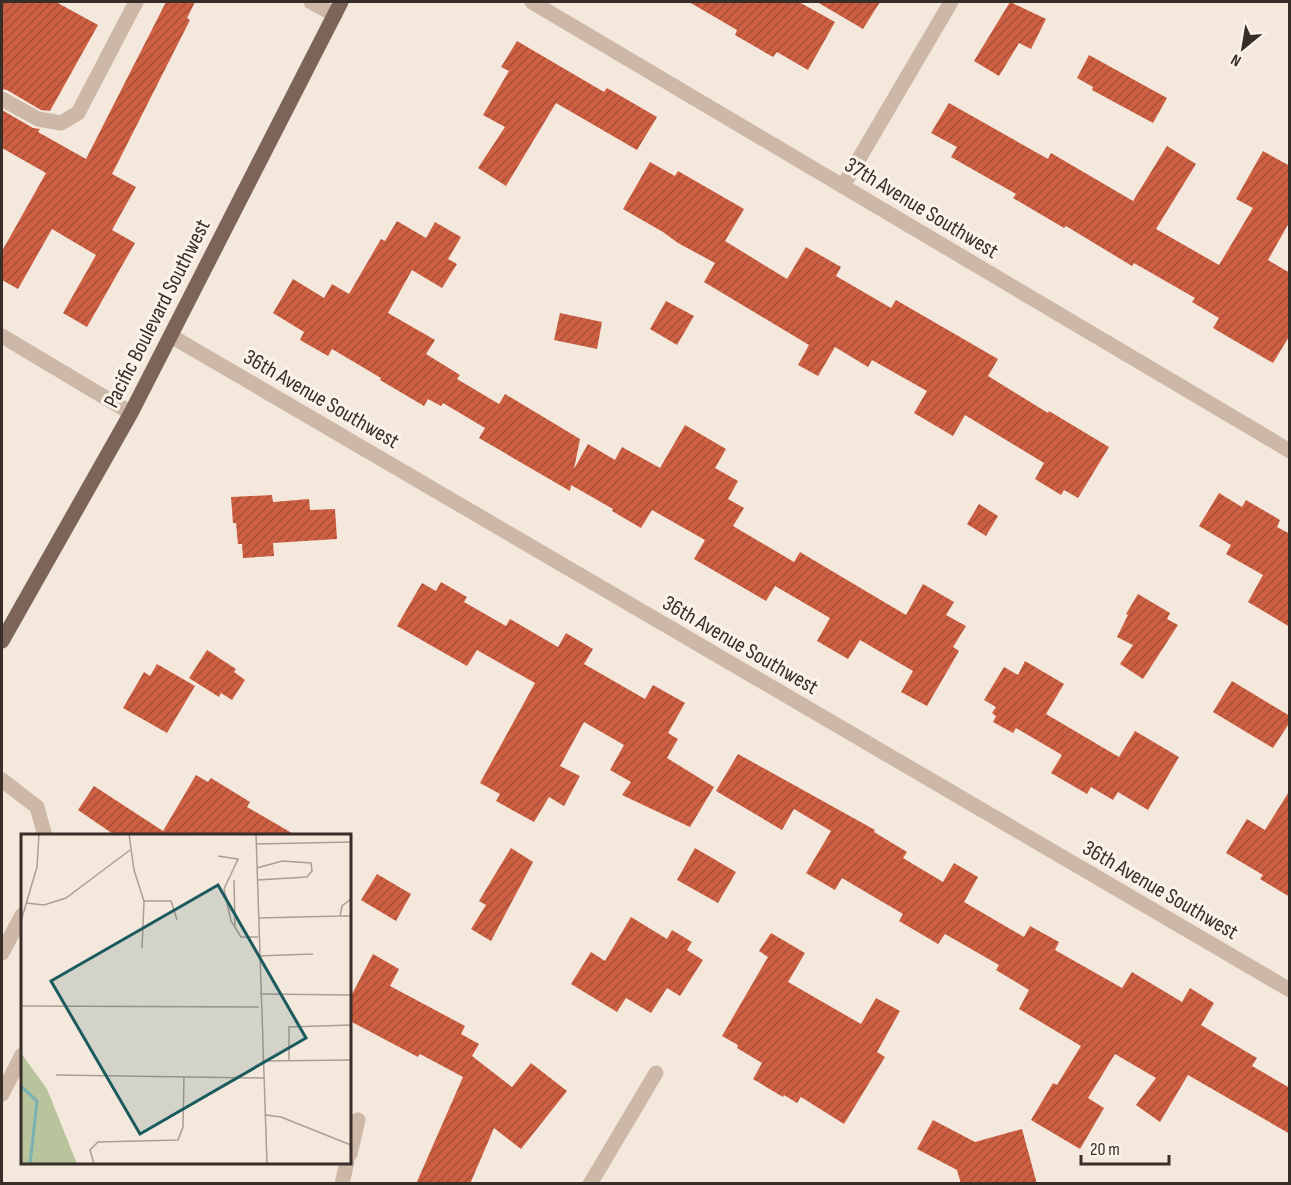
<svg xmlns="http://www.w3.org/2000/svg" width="1291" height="1185" font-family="'Sofia Sans Condensed',sans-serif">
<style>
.building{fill:url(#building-hatch)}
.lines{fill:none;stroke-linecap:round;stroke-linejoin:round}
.minor{stroke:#cdb8a8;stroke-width:15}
.major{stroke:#7c6459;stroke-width:15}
.labels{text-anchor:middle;stroke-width:6;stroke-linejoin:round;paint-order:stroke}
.street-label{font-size:22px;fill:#392d29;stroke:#fbf3ea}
.inset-river{fill:none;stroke:#7ab2b3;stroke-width:3}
.inset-road{fill:none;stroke:#a99d95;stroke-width:1.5}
.view{fill:#1b5b5e;fill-opacity:0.15;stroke:#1b5b5e;stroke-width:3}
.inset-edge{fill:none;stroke:#392d29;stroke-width:3}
</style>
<defs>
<pattern id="building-hatch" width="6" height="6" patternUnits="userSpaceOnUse" patternTransform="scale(1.5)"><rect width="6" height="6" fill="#cd5f42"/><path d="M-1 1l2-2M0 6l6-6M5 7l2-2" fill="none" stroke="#a74f37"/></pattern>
</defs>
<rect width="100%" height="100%" fill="#f4e8dd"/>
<g class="building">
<path d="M2 2H56L98 25 50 111 41 110 7 90 2 89Z"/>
<path d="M166 2H195L187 18 190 20 112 174 136 187 112 230 135 243 87 327 63 313 96 255 52 229 18 289 2 280V251L46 173 2 148V110L33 128 40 129 38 132 86 159Z"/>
<path d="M689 2H799L835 22 808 70 777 52 773 57 735 35 737 30Z"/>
<path d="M817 2H880L863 29Z"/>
<path d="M1010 2 1046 19 1031 49 1019 43 999 76 974 61Z"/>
<path d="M517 41 604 92 607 88 657 117 637 150 556 103 506 186 478 168 505 127 483 115 509 71 501 67Z"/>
<path d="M1089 55 1167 98 1153 123 1092 90 1093 87 1077 78Z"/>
<path d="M949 103 1048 159 1051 153 1133 201 1167 146 1196 164 1156 229 1219 265 1253 208 1236 199 1263 151 1290 166V221L1268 260 1290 273V335L1273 363 1213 328 1219 318 1192 302 1195 298 1134 263 1132 266 1066 226 1064 228 1013 198 1016 194 951 157 957 147 931 133Z"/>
<path d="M650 162 675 176 678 171 744 209 725 241 787 279 806 247 841 267 836 276 891 308 896 300 998 359 988 376 1048 413 1049 411 1109 447 1078 498 1064 490 1061 495 1035 479 1044 463 965 415 953 436 914 413 927 391 872 360 868 367 835 347 818 376 798 365 809 345 704 282 715 263 678 243 663 232 623 209Z"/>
<path d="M397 221 426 238 435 222 461 237 448 259 457 264 442 288 412 270 388 313 435 340 426 354 460 375 457 379 499 404 505 394 580 439 574 469 588 444 615 460 622 447 660 468 685 425 726 449 715 468 738 481 728 499 744 508 733 526 794 562 800 552 906 615 923 584 954 602 946 615 966 626 953 647 959 651 927 706 901 692 913 671 860 640 848 659 817 641 830 618 775 586 766 601 694 559 705 540 652 510 641 528 612 511 613 509 571 485 570 491 479 438 485 428 443 403 441 406 428 399 424 406 380 380 381 378 332 349 328 356 300 340 304 332 273 313 293 279 324 298 332 284 349 294 381 239 385 241Z"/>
<path d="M666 301 694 316 677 345 650 329Z"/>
<path d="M560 313 602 322 597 349 554 340Z"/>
<path d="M1219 493 1242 507 1246 500 1280 520 1277 527 1290 534V627L1248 602 1263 575 1226 554 1231 545 1199 526Z"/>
<path d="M272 495 273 502 309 499 310 510 335 509 337 539 273 543 274 556 243 558 242 544H238L236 523H233L231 497Z"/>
<path d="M979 504 998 516 986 536 967 524Z"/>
<path d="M441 582 467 597 464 602 506 626 510 619 558 647 566 633 593 649 584 664 645 699 653 685 685 703 668 733 678 739 667 758 714 787 690 827 622 795 631 782 610 770 624 745 584 722 560 766 580 776 564 806 549 797 534 822 496 801 500 794 480 783 535 683 477 650 467 666 397 626 422 583 436 591Z"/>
<path d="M1138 594 1170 613 1167 619 1178 625 1143 679 1120 664 1133 645 1117 637 1128 615 1126 614Z"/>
<path d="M207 650 236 669 234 672 245 680 232 700 221 693 219 697 189 678Z"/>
<path d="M1025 661 1064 684 1046 714 1119 757 1135 731 1179 757 1148 810 1118 792 1113 800 1091 787 1087 794 1051 773 1062 755 1016 728 1013 733 993 722 996 716 992 713 996 707 984 700 1004 667 1018 675Z"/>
<path d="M157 664 195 686 167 733 123 708 144 672 150 676Z"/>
<path d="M1232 681 1290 716V722L1273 748 1213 712Z"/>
<path d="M738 754 875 830 874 832 907 852 903 858 943 882 954 863 978 877 964 902 1024 937 1030 926 1059 942 1055 950 1122 988 1132 972 1182 1002 1190 988 1214 1003 1201 1025 1257 1058 1252 1066 1290 1088V1134L1188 1075 1160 1122 1136 1105 1156 1078 1115 1054 1088 1098 1104 1108 1080 1149 1031 1120 1053 1083 1057 1085 1081 1046 1019 1009 1029 990 996 970 999 965 945 934 938 944 899 921 903 914 842 878 835 890 806 873 831 831 794 809 782 830 716 791Z"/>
<path d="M196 775 208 782 211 778 250 802 247 807 297 836H116L78 810 94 786 163 831Z"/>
<path d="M1290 790V897L1260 879 1263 875 1226 853 1247 819 1265 830Z"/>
<path d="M511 848 533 862 491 941 471 929 486 905 479 901Z"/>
<path d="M695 848 736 872 718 903 677 880Z"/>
<path d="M377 874 411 894 396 921 361 900Z"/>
<path d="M631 917 667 939 672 930 692 942 687 950 703 960 680 996 667 988 651 1013 626 998 617 1012 571 984 591 952 605 961Z"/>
<path d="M771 933 805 953 788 982 861 1024 876 998 900 1011 877 1052 885 1057 844 1124 801 1097 797 1103 784 1095 783 1097 753 1079 762 1063 737 1048 738 1045 722 1036 768 957 759 951Z"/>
<path d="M373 954 399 969 390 986 465 1026 461 1034 479 1044 472 1056 512 1087 531 1063 567 1091 521 1149 494 1128 470 1184H416L463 1077 420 1054 418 1057 350 1021V998Z"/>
<path d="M933 1120 975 1142 1022 1129 1037 1184H961L957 1170 917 1149Z"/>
</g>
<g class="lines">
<g class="minor">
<path d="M311 2 335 15"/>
<path d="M532 2 1290 451"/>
<path d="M2 99 38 119 61 123 78 113 136 2"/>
<path d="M843 186 951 2"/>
<path d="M2 336 131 413"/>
<path d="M171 336 1290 990"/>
<path d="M2 780 37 807 45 836"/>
<path d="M2 953 22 915"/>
<path d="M2 1094 22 1055"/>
<path d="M350 1154 358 1120"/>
<path d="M342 1184 347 1162"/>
<path d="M590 1184 656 1073"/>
</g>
<path class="major" d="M2 641 131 413 341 2"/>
</g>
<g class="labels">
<g class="street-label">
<text transform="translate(922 207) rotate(31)" y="8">37th Avenue Southwest</text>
<text transform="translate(156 313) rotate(-63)" y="8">Pacific Boulevard Southwest</text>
<text transform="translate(322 398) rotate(30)" y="8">36th Avenue Southwest</text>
<text transform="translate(741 644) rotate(30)" y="8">36th Avenue Southwest</text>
<text transform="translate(1161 889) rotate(30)" y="8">36th Avenue Southwest</text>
</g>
</g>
<g transform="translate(21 834)">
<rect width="330" height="330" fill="#f4e8dd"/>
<path d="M0 219 26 255 56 330H0Z" fill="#b8c49c"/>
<path class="inset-river" d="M0 252 16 267 9 330"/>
<path class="inset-road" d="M108 0 113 36 123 67 121 114M235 0 246 330M235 10 330 8M197 22 217 25 203 55 210 87 220 103H237M236 34 261 27 290 29 291 37 286 43 236 46M213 46 214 92M330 65 321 72 319 82H330M123 67H150M150 67 156 86M5 69 23 71 45 64 109 16M237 84 319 82M0 87 16 33 18 0M237 122 292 120M239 160 330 161M0 172 238 173M241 227 330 226M268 227V193L330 191M35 241 243 244M245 281 260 283 330 311M73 330 69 316 77 308 157 306 162 293 163 243"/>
<path class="view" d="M197 51 285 204 119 300 30 147Z"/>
<rect width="330" height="330" class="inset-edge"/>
</g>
<rect width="1291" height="1185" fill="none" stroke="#392d29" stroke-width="6"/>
<g transform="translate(1243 48) rotate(210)" stroke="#fbf3ea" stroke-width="4.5" paint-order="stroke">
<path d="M0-4.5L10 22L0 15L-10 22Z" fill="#392d29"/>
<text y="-9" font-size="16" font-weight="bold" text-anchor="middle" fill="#392d29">N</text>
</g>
<path d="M1081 1155v9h88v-9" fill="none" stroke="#392d29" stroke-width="3"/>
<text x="1090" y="1155" font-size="18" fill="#392d29" stroke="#fbf3ea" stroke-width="4.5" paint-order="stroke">20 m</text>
</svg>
